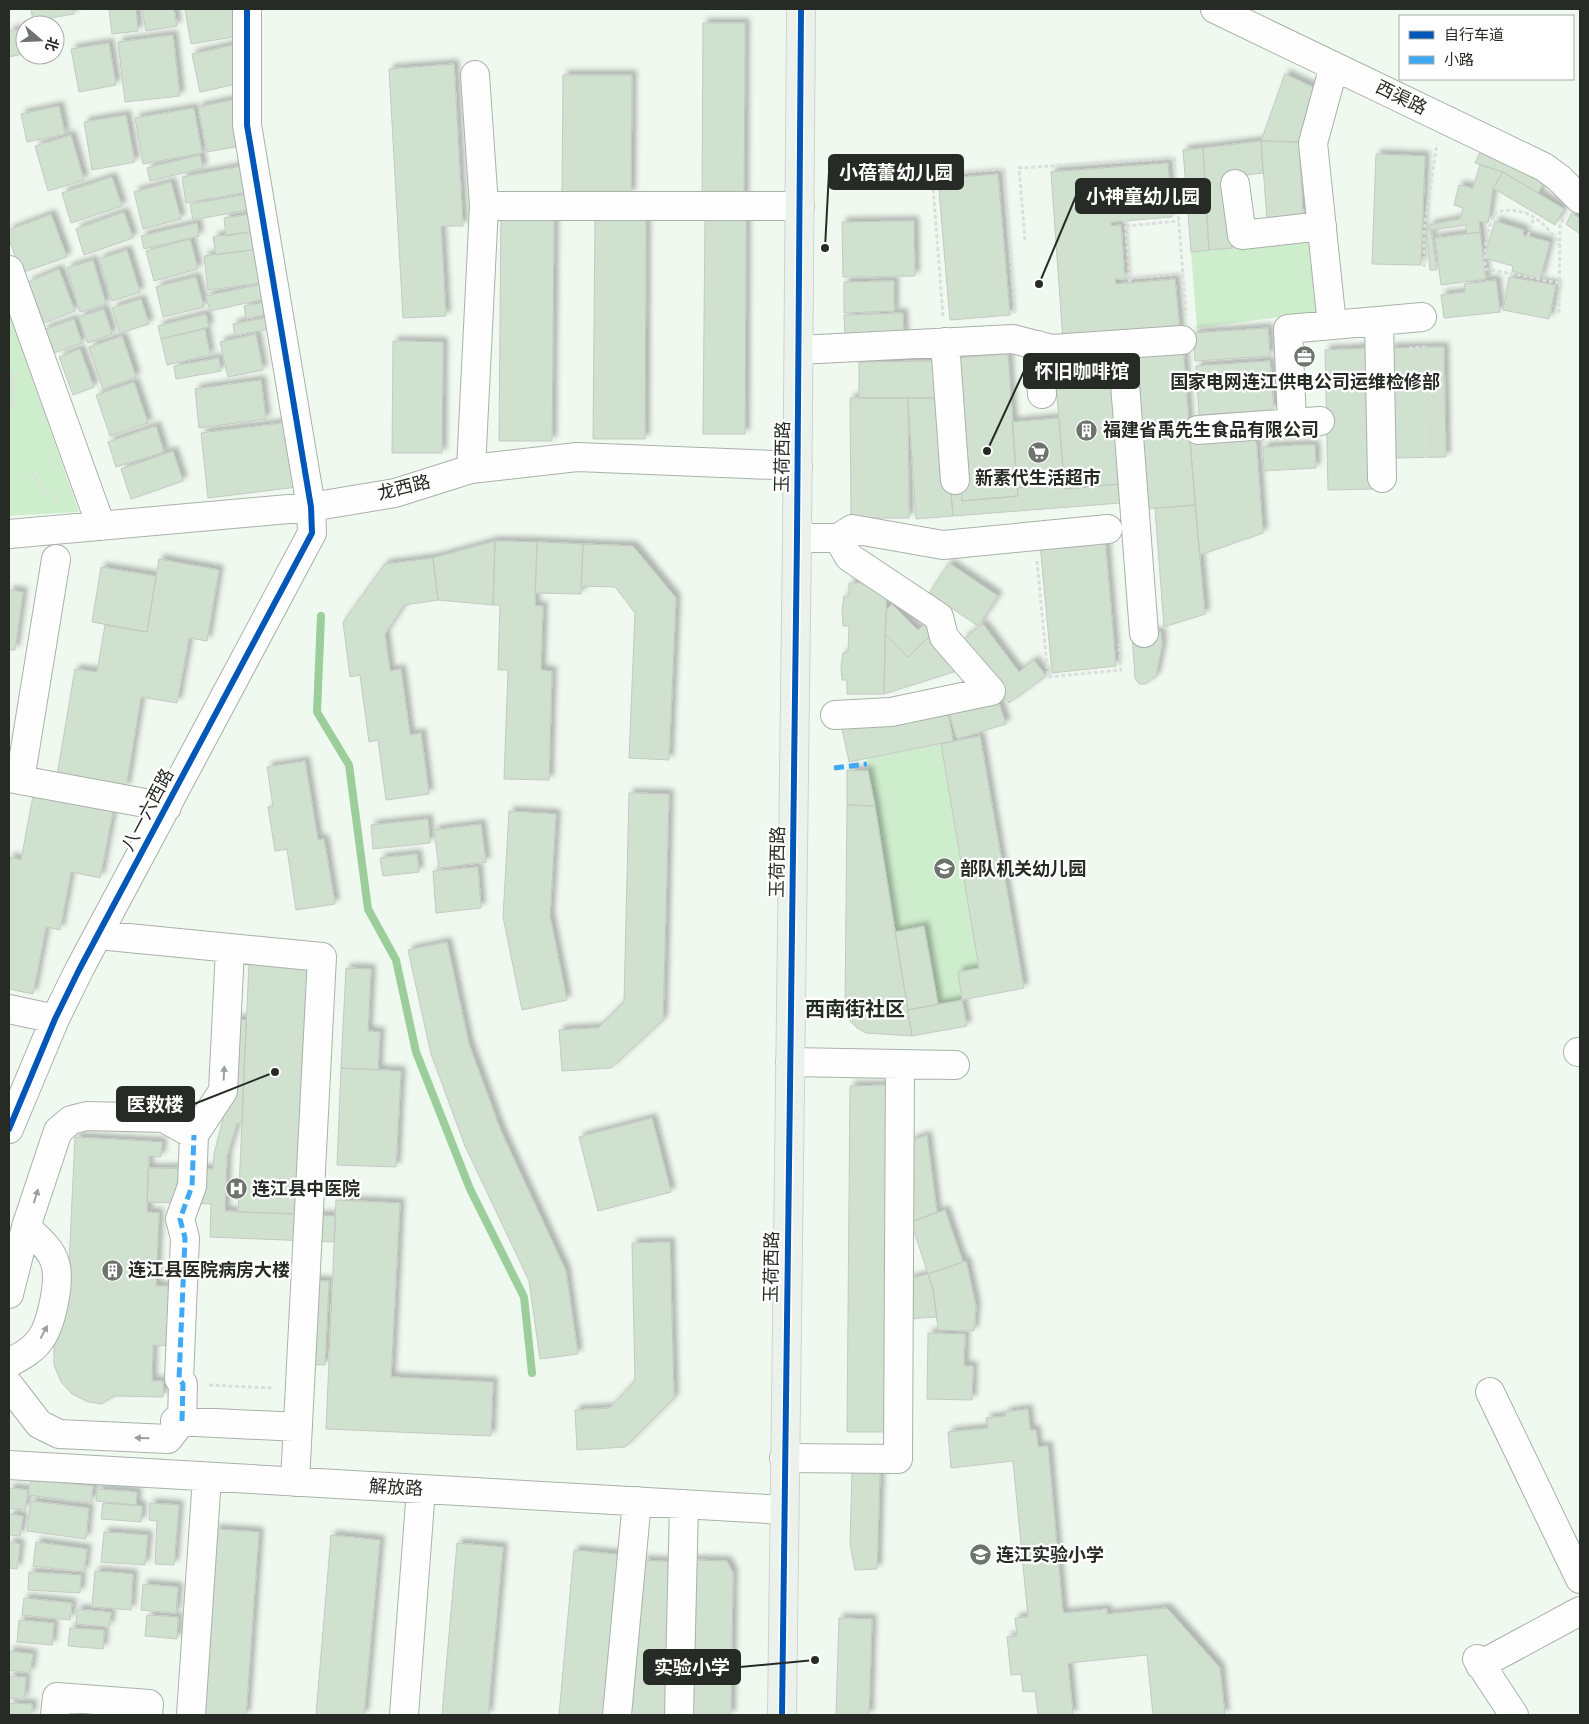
<svg xmlns="http://www.w3.org/2000/svg" width="1589" height="1724" font-family="'Source Sans 3','Noto Sans SC',sans-serif">
<defs>
<filter id="shadow"><feDropShadow dx="4.5" dy="-4.5" stdDeviation="2.5" flood-color="#0004"/></filter>
</defs>
<rect width="100%" height="100%" fill="#f0f9f0"/>
<path fill="#ceedcd" d="M1308 238 1316 312 1197 328 1191 252Z
M9 313 79 512 9 516Z
M941 744 979 968 962 1000 938 1004 924 927 895 932 867 759Z"/>
<g fill="none" stroke-linecap="round" stroke-linejoin="round">
<path stroke="#9bce9a" stroke-width="8" d="M321 616 317 712 349 765 368 909 396 960 416 1052 470 1189 524 1297 532 1373"/>
</g>
<path fill="#d0e1d0" stroke="#c3cac3" filter="url(#shadow)" d="M31 9H73L74 14 33 21Z
M109 9H136L138 31 112 34Z
M142 9H174L177 26 146 31Z
M185 9H234L239 36 191 44Z
M703 23H745L744 199 702 198Z
M20 29 23 54 9 57V31Z
M173 35 180 96 125 102 118 42Z
M109 43 116 85 79 92 71 49Z
M233 45 241 83 200 92 192 54Z
M28 55H54V59L29 60Z
M454 64 463 226H441L446 316 403 318 389 69Z
M1285 74 1317 89 1299 142 1261 141Z
M563 75H632L631 194 562 193Z
M232 100 240 146 207 152 198 107Z
M59 106 65 134 27 142 21 114Z
M194 108 202 153 143 164 135 118Z
M126 115 135 162 92 170 84 122Z
M71 135 84 180 48 191 35 146Z
M1261 141 1299 142 1303 217 1267 219Z
M1261 141 1263 173 1229 177 1232 248 1209 250 1203 148Z
M1203 148 1209 250 1191 252 1183 150Z
M1481 151 1544 182 1538 193 1503 172 1475 163Z
M1376 154 1425 156 1421 265 1372 264Z
M200 155 203 168 150 181 147 168Z
M1168 163 1172 217 1111 222V226L1121 225 1125 279H1115L1116 284 1175 279 1180 332 1063 341 1051 172Z
M248 165 253 191 186 203 182 177Z
M1480 165 1503 172 1493 188 1488 223 1479 221 1480 232 1467 234 1466 225 1431 230 1437 270H1430L1426 230 1430 229 1429 225 1460 219 1463 208 1454 205 1459 185 1473 188Z
M1503 172 1564 209 1555 225 1493 188Z
M998 174 1010 315 950 320 938 179Z
M112 177 122 206 71 223 62 193Z
M171 182 181 219 143 229 134 192Z
M255 193 258 208 193 220 190 204Z
M124 212 133 238 84 255 76 229Z
M501 212H554L552 441H499Z
M259 213 262 230 226 236 224 218Z
M1572 213 1580 219V234L1566 224Z
M51 214 67 257 21 273 9 239V230Z
M746 215 745 434H703L705 216Z
M595 218H646L645 439H593Z
M914 221 915 276 843 277 842 222Z
M1495 221 1524 230 1523 235 1550 242 1540 279 1512 271 1513 266 1484 258Z
M197 223 199 236 144 249 141 236Z
M262 230 264 248 216 255 213 237Z
M1480 232 1486 279 1441 285 1435 238Z
M190 239 198 269 154 281 146 251Z
M264 248 269 282 208 290 204 256Z
M127 250 140 292 112 301 99 259Z
M93 260 106 304 80 312 67 268Z
M59 269 75 311 44 323 28 282Z
M196 277 204 307 163 317 156 287Z
M1509 277 1556 285 1549 319 1503 310Z
M1496 280 1500 312 1444 318 1441 295 1465 292 1464 284Z
M894 281V311L844 313V282Z
M266 283 269 298 210 311 206 296Z
M141 299 149 324 120 333 112 308Z
M271 301 273 313 246 319 244 306Z
M104 309 112 334 88 343 79 317Z
M903 313 904 338 845 339 844 315Z
M206 314 209 327 161 339 158 326Z
M274 316 277 327 235 336 233 324Z
M74 319 82 343 51 354 43 330Z
M1268 328 1270 356 1195 361 1193 333Z
M205 329 210 355 167 365 161 339Z
M256 334 263 370 228 377 220 342Z
M122 336 136 377 103 389 89 347Z
M393 341 443 342 442 453H392Z
M1183 344 1195 505 1148 509 1136 348Z
M1444 347 1446 457 1392 458 1390 348Z
M1372 348 1374 489 1328 490 1325 350Z
M80 349 94 387 73 395 59 357Z
M1008 354 1018 496 962 501 952 358Z
M1109 357 1120 484 1065 489 1054 362Z
M219 358 221 371 176 379 174 366Z
M943 361V398H859V362Z
M1270 361 1274 410 1199 415 1196 366Z
M261 380 266 419 199 428 195 389Z
M134 382 148 423 110 436 96 395Z
M850 398H908L909 518H851Z
M908 398H943L953 516 916 519Z
M1059 418 1064 484 1017 488 1012 422Z
M290 422 297 487 208 498 201 433Z
M156 426 164 452 116 467 108 442Z
M1256 437 1263 533 1200 555 1190 442Z
M1301 445H1315L1316 468 1264 471 1263 447Z
M173 451 183 481 131 499 121 469Z
M961 479 962 501 1018 496 1017 488 1064 484 1065 489 1120 484 1121 503 953 516 950 481Z
M1195 505 1205 614 1164 627 1155 508Z
M1105 538 1116 666 1052 673 1040 544Z
M495 541 537 542 535 606H543L541 670 552 671 549 780 504 779 508 670H498L500 605H493Z
M495 541 493 605 438 600 433 558Z
M537 542 583 544 581 594 535 593Z
M583 544 633 546 676 598 669 760 629 758 635 613 615 587 581 586Z
M433 558 438 600 404 605 385 634 390 671 401 669 410 735 421 733 429 794 386 800 378 740 369 742 360 675 350 677 343 622 385 564Z
M159 559 219 570 207 641 189 638 177 703 141 697 126 788 57 776 75 669 97 672 105 625 147 632Z
M949 563 998 596 978 626 929 593Z
M101 567 156 576 147 632 92 622Z
M849 583H887L884 694H847V680H842L841 666 843 653 848 652 849 626H843L842 611 844 596H849Z
M9 590 23 592 15 650H9Z
M892 604 918 630 924 624 933 633 908 657 885 634 886 610Z
M983 624 1019 672 1034 660 1046 676 1009 703 962 640Z
M1161 632 1162 645 1156 676 1146 684H1139L1135 678 1132 635Z
M933 633 963 669 884 694 885 634 908 657Z
M996 694 1006 724 957 739 948 709Z
M947 708 953 741 849 762 842 729Z
M980 736 1024 988 962 1000 958 972 979 968 941 744Z
M305 761 318 840 324 839 335 904 296 910 287 849 275 851 268 807 273 806 267 767Z
M847 770 868 771 875 806 847 805Z
M34 791 114 806 100 878 71 872 60 930 46 927 33 994 9 989V857L21 860Z
M629 793 669 794 663 1020 611 1068 562 1071 559 1030 598 1028 624 1002Z
M847 805 875 806 912 1036 866 1033 857 1028 849 1020 845 1010Z
M509 811 556 814 550 916 567 1000 522 1010 503 917Z
M428 819 430 843 373 849 371 825Z
M481 824 486 862 439 868 434 830Z
M417 854 419 872 383 876 380 858Z
M478 867 481 908 436 913 433 871Z
M924 926 938 1004 908 1010 895 932Z
M447 942 469 1044 501 1131 566 1271 578 1354 540 1359 529 1281 465 1146 431 1054 408 950Z
M249 963 311 966 300 1214 238 1212Z
M346 968 371 969 368 1031 380 1032 378 1070 341 1068Z
M962 1000 967 1026 912 1036 908 1010Z
M232 1019 246 1020 242 1123H237L227 1156 225 1211 336 1216 334 1242 210 1237 211 1204 147 1202 148 1168 213 1169 214 1154 228 1099Z
M341 1068 401 1071 396 1167 337 1165Z
M894 1085 891 1432H847L850 1086Z
M652 1118 671 1192 598 1211 579 1137Z
M927 1135 937 1212 911 1222 910 1141Z
M75 1137 162 1142 161 1157 149 1156 147 1212 159 1213 156 1286H171L169 1346 153 1345 152 1381H163V1397L114 1396 102 1404 88 1402 72 1394 61 1382 54 1365V1345L69 1264Z
M336 1200 400 1203 391 1377 493 1382 491 1436 326 1429Z
M945 1210 963 1262 928 1274 911 1222Z
M670 1242 674 1398 625 1447 577 1450 575 1410 610 1408 635 1381 632 1243Z
M966 1261 976 1306 974 1331 938 1330 933 1289 928 1274Z
M928 1274 933 1289 937 1317 906 1319V1280Z
M298 1280 329 1281 325 1365 295 1364Z
M928 1333 965 1334 964 1366H973L972 1400 927 1399Z
M1028 1409 1030 1430H1036L1038 1447 1048 1446 1063 1613 1107 1609V1614L1167 1608 1220 1668 1225 1715H1153L1147 1655 1068 1663 1073 1715H1038L1035 1691 1023 1692 1021 1674 1011 1675 1007 1637 1017 1636 1015 1618 1028 1617 1013 1461 951 1468 948 1432 988 1428 986 1418 1006 1416 1005 1412Z
M852 1471 880 1472 877 1569 855 1570 850 1545Z
M31 1479 93 1486 91 1503 28 1495Z
M9 1488 28 1490 25 1510 9 1508Z
M97 1489 137 1492 136 1505 96 1501Z
M31 1501 89 1508 86 1539 27 1531Z
M103 1503 142 1506 141 1522 101 1519Z
M150 1503 179 1505 174 1565 155 1564 157 1521 149 1520Z
M9 1514 23 1516 20 1536 9 1535Z
M215 1529 259 1532 246 1715H203Z
M104 1532 148 1535 145 1565 101 1562Z
M331 1535 380 1540 364 1715H316Z
M9 1542 20 1544 17 1569 9 1568Z
M36 1542 87 1549 84 1572 33 1566Z
M457 1543 503 1547 488 1715H442Z
M574 1550 624 1555 609 1715H559Z
M643 1560 674 1562 669 1715H631Z
M689 1560 727 1561 733 1573 731 1715H686Z
M95 1571 133 1574 131 1610 92 1607Z
M29 1572 81 1575 80 1593 28 1590Z
M143 1584 178 1587 176 1613 141 1610Z
M24 1598 72 1603 70 1620 22 1615Z
M77 1609 111 1612 109 1627 76 1624Z
M147 1615 178 1617 177 1639 145 1636Z
M839 1618 872 1619 869 1715H836Z
M19 1620 54 1623 52 1645 17 1642Z
M70 1628 104 1630 103 1649 68 1646Z
M9 1651 33 1654 30 1673 9 1670Z
M9 1676 26 1677 24 1699 9 1698Z
M9 1703 32 1704V1715H9Z
M72 1706 101 1708V1715H72Z"/>
<g fill="none" stroke-linecap="round" stroke-linejoin="round">
<defs>
<path id="minor" d="M1215 9 1544 167 1559 178 1580 199
M1235 184 1242 235 1322 226
M484 206H800
M9 270 101 526
M1379 321 1382 478
M1332 325 1313 143 1334 66
M945 342 955 480
M1122 344 1144 633
M1038 345 1042 394
M799 350 1013 339 1052 349 1182 340
M1292 422 1288 329 1422 317
M1198 430 1320 421
M471 469 484 206 475 75
M9 534 311 507 395 493 471 469 577 457 798 466
M797 538H838L852 529 943 545 1108 529
M835 715 891 712 991 691 944 637 939 617 849 557 838 538
M9 778 167 807
M20 780 56 559
M98 935 322 957 295 1482
M9 1009 55 1019
M1578 1052H1580
M790 1062 955 1065
M9 1129 55 1019 79 970 312 533 311 507 247 125V9
M9 1294 26 1227 58 1131 71 1120 87 1116 164 1118 194 1135 223 1091 230 949
M9 1363C20 1357 32 1351 40 1340 51 1326 61 1281 55 1263 51 1248 36 1237 26 1227
M9 1385 39 1424 59 1434 168 1439 182 1421 183 1384 179 1379 185 1238 180 1219 192 1186 194 1135
M1490 1392 1580 1579
M175 1421 298 1427
M784 1458 898 1459 900 1064
M9 1465 784 1510
M1477 1659 1514 1715
M1480 1665 1580 1611
M55 1715 57 1697 149 1704 148 1715
M191 1715 207 1477
M404 1715 421 1489
M617 1715 637 1501
M679 1715 684 1504"/>
<path id="major" d="M782 1715 797 538 801 9"/>
</defs>
<use href="#minor" stroke="#aab1aa" stroke-width="30"/>
<use href="#major" stroke="#ced2ce" stroke-width="30"/>
<path stroke="#dcdedc" stroke-width="3" stroke-dasharray="4 2.5" stroke-linecap="butt" d="M1125 220 1130 283
M1126 226 1179 221
M1528 236 1534 217
M1025 240 1019 168 1174 158 1186 315
M1424 267V230L1437 144
M1130 278 1183 274
M1559 283 1486 269C1483 251 1487 229 1495 213 1524 203 1546 222 1560 246
M1559 313 1560 226 1564 218
M943 316 932 174 1004 169 1015 313
M1409 348 1424 347 1426 458
M9 375H18
M12 375 13 408
M31 472 48 494 59 502
M1037 561 1048 677 1121 670 1119 644
M209 1385 273 1388"/>
<use href="#minor" stroke="#fdfefd" stroke-width="28"/>
<use href="#major" stroke="#ebf2eb" stroke-width="28"/>
<path stroke="#3fa9f5" stroke-width="5" stroke-dasharray="10 5" stroke-linecap="butt" d="M834 768 867 764
M182 1421 183 1384 179 1379 185 1238 180 1219 192 1186 194 1135"/>
<defs>
<path id="cycleway" d="M9 1129 55 1019 79 970 312 533 311 507 247 125V9
M782 1715 797 538 801 9"/>
</defs>
<use href="#cycleway" stroke="#fff" stroke-width="9"/>
<use href="#cycleway" stroke="#0057b8" stroke-width="6"/>
</g>
<defs><path id="oneway-solid" d="M-6-.8H1V-3.2L6.5 0L1 3.2V.8H-6Z" transform="scale(1.25)"/></defs>
<g fill="#9ca09c">
<use href="#oneway-solid" transform="translate(224 1073) rotate(-87)"/>
<use href="#oneway-solid" transform="translate(36 1196) rotate(-72)"/>
<use href="#oneway-solid" transform="translate(44 1332) rotate(-62)"/>
<use href="#oneway-solid" transform="translate(142 1438) rotate(-178)"/>
</g>
<defs>
<symbol id="office-disc" viewBox="-11 -11 22 22"><circle r="9.5" fill="#6d746c" stroke="#fff"/><path d="M-6-3h4V-5.5h4V-3h4V5H-6ZM-1-4.5V-3h2v-1.5ZM-6 0V1H6V0Z" fill="#fff"/></symbol>
<symbol id="building-disc" viewBox="-11 -11 22 22"><circle r="9.5" fill="#6d746c" stroke="#fff"/><path d="M-4-6H4V6H1V3H-1V6H-4ZM-2.5-4.3h1.7v1.8h-1.7ZM.8-4.3h1.7v1.8H.8ZM-2.5-1h1.7V.8h-1.7ZM.8-1h1.7V.8H.8Z" fill="#fff"/></symbol>
<symbol id="supermarket-disc" viewBox="-11 -11 22 22"><circle r="9.5" fill="#6d746c" stroke="#fff"/><path d="M-6-5.5h2.5l.6 2H6L4.5 2H-2.5L-4.4-4H-6ZM-1.5 3.2a1.3 1.3 0 1 0 .1 0ZM3 3.2a1.3 1.3 0 1 0 .1 0Z" fill="#fff"/></symbol>
<symbol id="school-disc" viewBox="-11 -11 22 22"><circle r="9.5" fill="#6d746c" stroke="#fff"/><path d="M0-5L7-2L0 1L-7-2ZM-4 1L0 2.5L4 1V4Q0 6-4 4Z" fill="#fff"/></symbol>
<symbol id="hospital-disc" viewBox="-11 -11 22 22"><circle r="9.5" fill="#6d746c" stroke="#fff"/><path d="M-5-5h3v3.5h4V-5h3V5h-3V1.5h-4V5h-3Z" fill="#fff"/></symbol>
</defs>
<g fill-rule="evenodd">
<use href="#office-disc" x="1292" y="344" width="25" height="25"/>
<use href="#building-disc" x="1074" y="418" width="25" height="25"/>
<use href="#supermarket-disc" x="1026" y="440" width="25" height="25"/>
<use href="#school-disc" x="932" y="856" width="25" height="25"/>
<use href="#hospital-disc" x="224" y="1176" width="25" height="25"/>
<use href="#building-disc" x="100" y="1258" width="25" height="25"/>
<use href="#school-disc" x="968" y="1542" width="25" height="25"/>
</g>
<g text-anchor="middle" dominant-baseline="central" stroke-width="4.5" stroke-linejoin="round" paint-order="stroke">
<g font-size="18" fill="#262c25" stroke="#fff">
<text transform="translate(1401 98) rotate(26)">西渠路</text>
<text transform="translate(783 457) rotate(-89)">玉荷西路</text>
<text transform="translate(404 488) rotate(-14)">龙西路</text>
<text transform="translate(148 810) rotate(-62)">八一六西路</text>
<text transform="translate(778 862) rotate(-89)">玉荷西路</text>
<text transform="translate(772 1267) rotate(-89)">玉荷西路</text>
<text transform="translate(396 1488) rotate(3)">解放路</text>
</g>
<g font-size="18" font-weight="bold" fill="#262c25" stroke="#fff" text-anchor="start">
<text x="1305" y="382" text-anchor="middle">国家电网连江供电公司运维检修部</text>
<text x="1103" y="430">福建省禹先生食品有限公司</text>
<text x="1038" y="478" text-anchor="middle">新素代生活超市</text>
<text x="960" y="869">部队机关幼儿园</text>
<text x="252" y="1189">连江县中医院</text>
<text x="128" y="1270">连江县医院病房大楼</text>
<text x="996" y="1555">连江实验小学</text>
</g>
<g font-size="20" font-weight="bold" fill="#212d20" stroke="#fff">
<text x="855" y="1010">西南街社区</text>
</g>
</g>
<path fill="none" stroke="#262c25" stroke-width="2" d="M825 248L829 172M1039 284L1076 196M987 451L1024 371M275 1072L194 1104M815 1660L740 1667"/>
<g fill="#262c25" stroke="#fff" stroke-width="2">
<circle cx="825" cy="248" r="5"/>
<circle cx="1039" cy="284" r="5"/>
<circle cx="987" cy="451" r="5"/>
<circle cx="275" cy="1072" r="5"/>
<circle cx="815" cy="1660" r="5"/>
</g>
<g fill="#262c25" stroke="#262c25" stroke-width="2">
<rect x="829" y="155" width="134" height="34" rx="5"/>
<rect x="1076" y="179" width="134" height="34" rx="5"/>
<rect x="1024" y="354" width="115" height="34" rx="5"/>
<rect x="117" y="1087" width="77" height="34" rx="5"/>
<rect x="644" y="1650" width="96" height="34" rx="5"/>
</g>
<g font-size="19" text-anchor="middle" font-weight="bold" fill="#fff">
<text x="896" y="179">小蓓蕾幼儿园</text>
<text x="1143" y="203">小神童幼儿园</text>
<text x="1082" y="378">怀旧咖啡馆</text>
<text x="155" y="1111">医救楼</text>
<text x="692" y="1674">实验小学</text>
</g>
<rect width="1589" height="1724" fill="none" stroke="#262c25" stroke-width="20"/>
<rect x="1399" y="15" width="175" height="65" fill="#ffffff" stroke="#a8aba8"/>
<rect x="1409" y="31" width="25" height="8" fill="#0057b8" stroke="#a8aba8"/>
<text x="1444" y="40" font-size="15" fill="#262c25">自行车道</text>
<rect x="1409" y="56" width="25" height="8" fill="#3fa9f5" stroke="#a8aba8"/>
<text x="1444" y="65" font-size="15" fill="#262c25">小路</text>
<g transform="translate(40 40) rotate(109)"><circle r="24" fill="#ffffff" stroke="#a8aba8"/>
<path d="M0-4L9 19L0 12L-9 19Z" fill="#6d746c"/>
<text y="-8" font-size="14" font-weight="bold" text-anchor="middle" fill="#262c25">北</text>
</g>
</svg>
